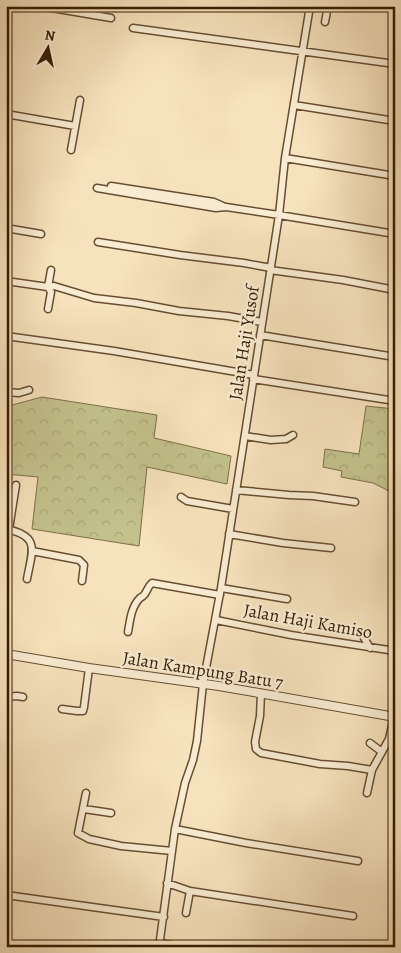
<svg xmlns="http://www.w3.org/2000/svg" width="401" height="953" font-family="Alegreya,serif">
<defs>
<pattern id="forest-crowns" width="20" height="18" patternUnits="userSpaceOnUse" patternTransform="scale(1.25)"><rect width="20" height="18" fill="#c3c18c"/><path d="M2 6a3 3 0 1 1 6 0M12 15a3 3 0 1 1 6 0" fill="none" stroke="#a8a577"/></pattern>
</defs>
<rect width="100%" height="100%" fill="#f6e2bc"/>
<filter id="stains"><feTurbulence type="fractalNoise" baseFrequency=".004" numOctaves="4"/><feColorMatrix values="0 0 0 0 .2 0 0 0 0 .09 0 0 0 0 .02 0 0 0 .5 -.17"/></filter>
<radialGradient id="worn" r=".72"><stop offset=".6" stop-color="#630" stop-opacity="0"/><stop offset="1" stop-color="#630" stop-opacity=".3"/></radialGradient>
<path fill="url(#forest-crowns)" stroke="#7d6f48" d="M42 397 157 415 154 438 231 456 227 484 147 467 139 546 32 529 38 477 6 474V424H9L12 405Z
M366 406 395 409V494L373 483 341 477 342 471 323 467 325 449 359 454Z"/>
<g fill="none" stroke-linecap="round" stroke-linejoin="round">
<defs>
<path id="minor" d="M40 6 111 18
M382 6 395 8
M325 22 328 6
M133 28 395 64
M294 105 395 121
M6 114 75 126
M71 150 80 100
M285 158 395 176
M111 186 214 202 223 206
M97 188 216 208 226 207 279 215 395 234
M6 228 41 234
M98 242 180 255 244 263 271 268
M270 270 343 280 395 290
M6 281 48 287 54 286 94 298 136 303 179 311 228 316 262 322
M48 309 51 292 48 287 51 270
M260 335 395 357
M6 336 114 351 254 375
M253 379 395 401
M6 392 19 393 29 390
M245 436 271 440 286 439 293 435
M236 490 289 495 313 496 355 502
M181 497 187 501 233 509
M6 529C41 536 32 551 27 579
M9 529 16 485
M229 534 283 543 331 548
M32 551 79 560 84 565 82 581
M221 588 287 599
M216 620 291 635 395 651
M128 632C130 621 131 607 140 598 141 597 142 597 143 596 147 593 147 587 152 583L220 595
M363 636 370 648
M261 693 260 716 255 742 256 749 261 753 320 764 348 766 372 770
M6 697 17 696 23 697
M62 709 77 711H83L84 707 89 668
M370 743 382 752
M86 793 78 833 89 839 121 846 172 851
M367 793 372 770 389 739 394 717
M84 809 111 813
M175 829 246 843 358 861
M167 883 190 891 353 916
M6 895 164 917
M186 913 190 891
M160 943 181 947
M159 947 175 829 185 783 193 760 197 741 203 684 221 588 279 215 285 158 310 6"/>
<path id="tertiary" d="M6 654 89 668 219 686 395 717"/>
</defs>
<use href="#minor" stroke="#674e31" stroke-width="9"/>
<use href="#tertiary" stroke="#674e31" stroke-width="10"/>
<use href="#minor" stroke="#f9ecd3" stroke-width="6"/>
<use href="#tertiary" stroke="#f9ecd3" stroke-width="8"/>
</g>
<g text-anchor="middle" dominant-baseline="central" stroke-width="4.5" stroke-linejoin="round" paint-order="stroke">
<g font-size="18" fill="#371d03" stroke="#f9ecd3">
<text transform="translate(244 343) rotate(-81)">Jalan Haji Yusof</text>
<text transform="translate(308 621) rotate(10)">Jalan Haji Kamiso</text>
<text transform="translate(203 670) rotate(9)">Jalan Kampung Batu 7</text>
</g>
</g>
<rect width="401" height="953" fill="none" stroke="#f6e2bc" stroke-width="25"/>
<rect x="8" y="8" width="386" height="938" fill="none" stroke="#371d03" stroke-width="2.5"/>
<rect x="12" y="12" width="376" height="928" fill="none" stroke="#371d03"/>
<g transform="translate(48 48) rotate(9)" stroke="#f9ecd3" stroke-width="4" paint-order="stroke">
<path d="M0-4L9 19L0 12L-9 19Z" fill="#371d03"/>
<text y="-8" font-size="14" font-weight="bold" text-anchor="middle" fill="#371d03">N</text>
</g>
<rect width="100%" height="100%" filter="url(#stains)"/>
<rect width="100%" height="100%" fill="url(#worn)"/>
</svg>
